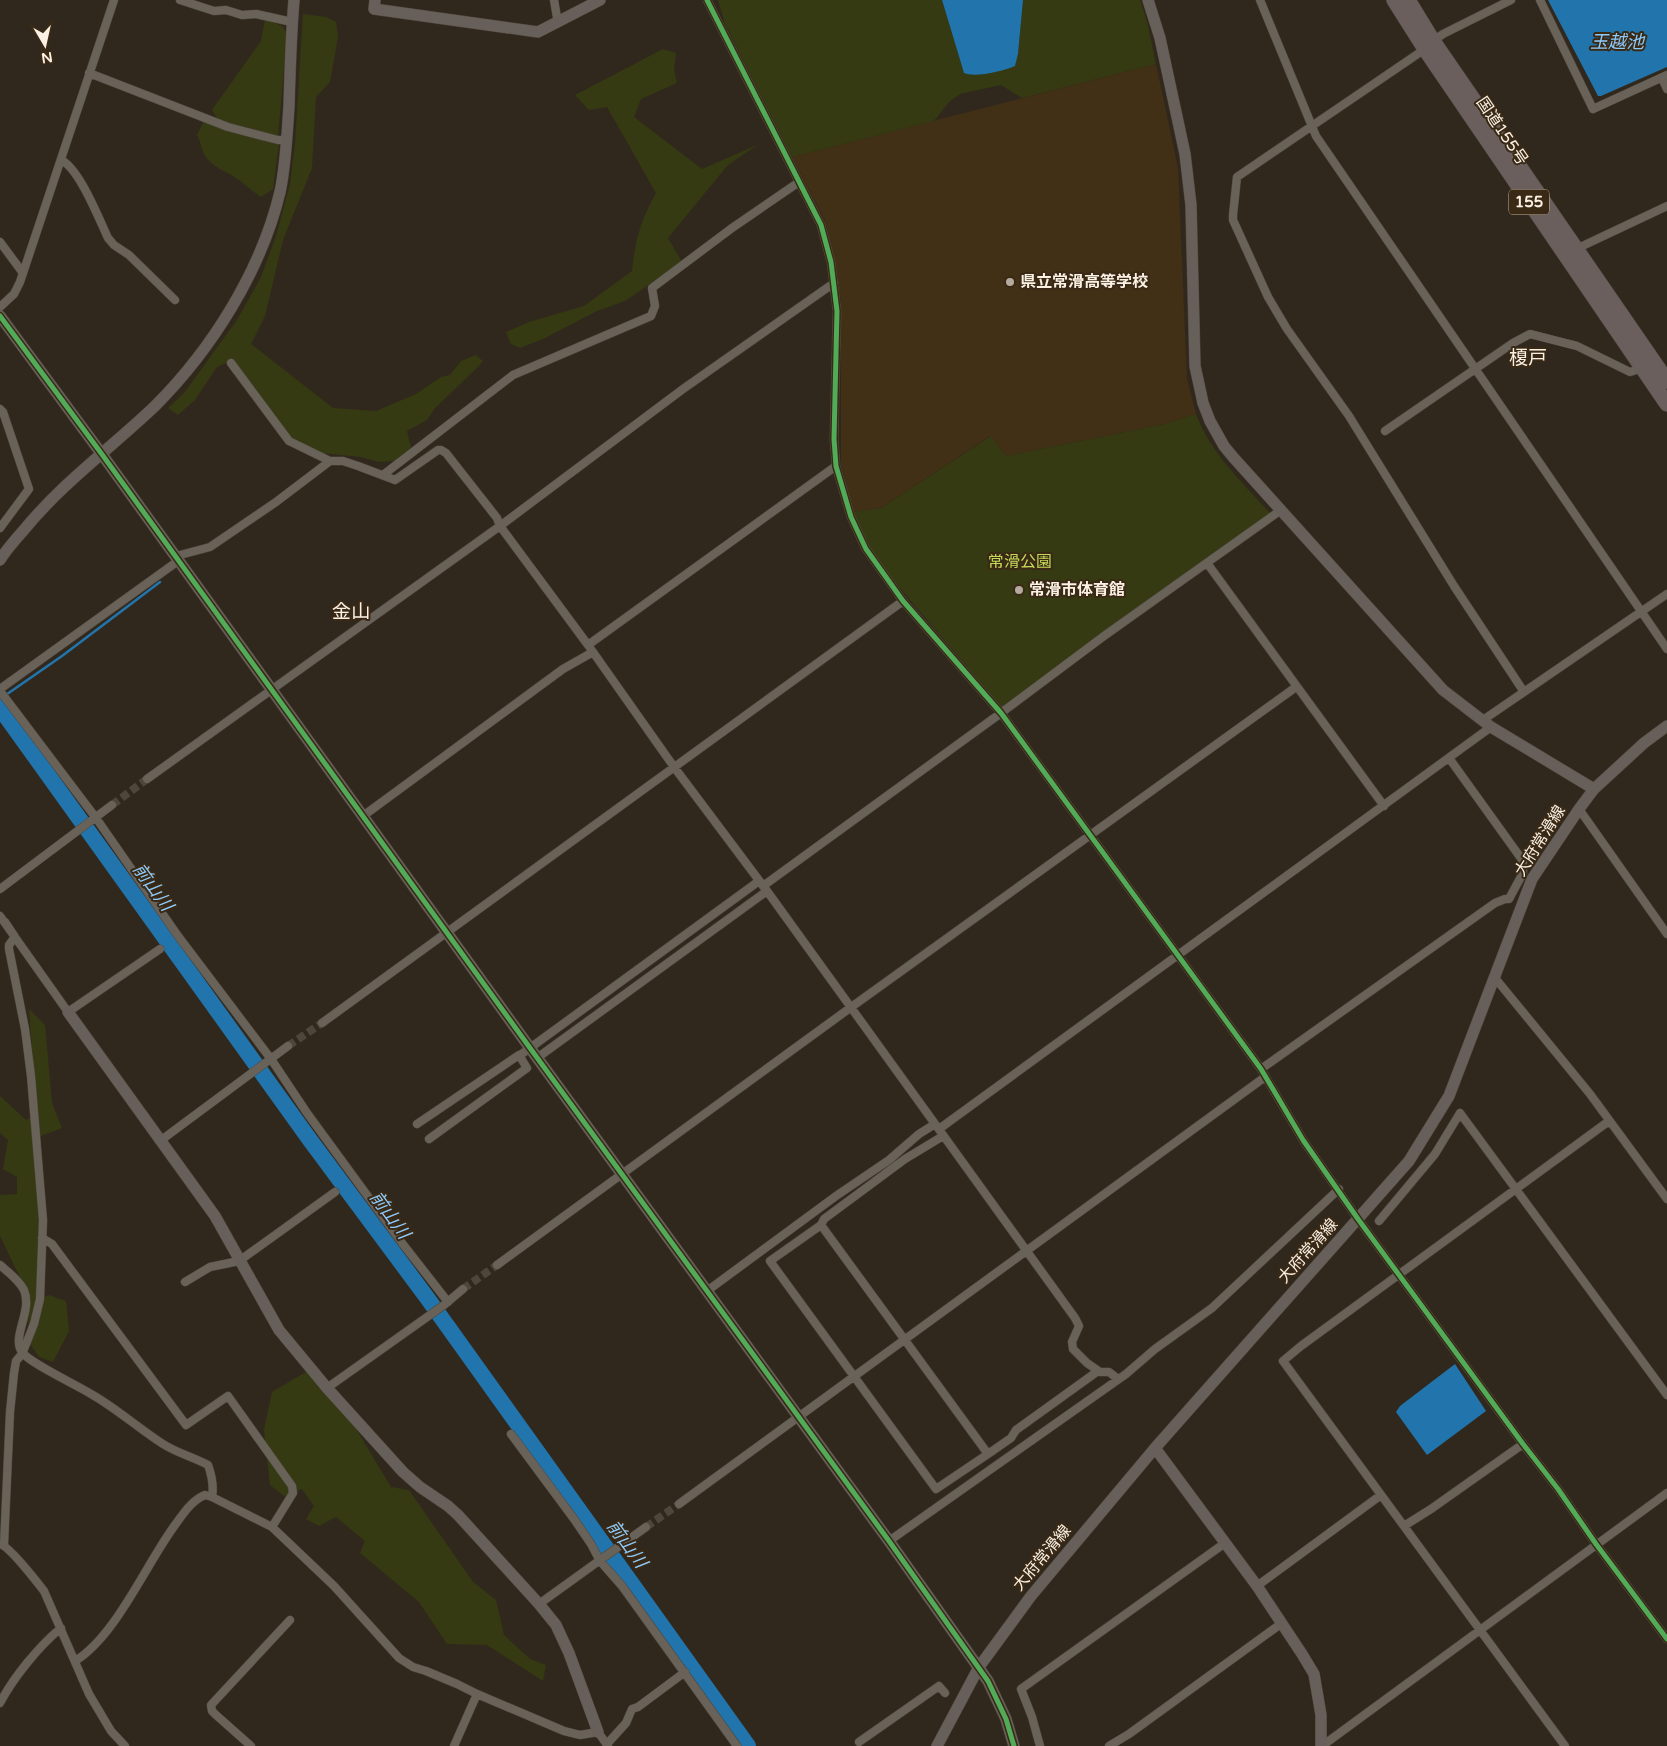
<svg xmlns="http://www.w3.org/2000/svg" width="1667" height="1746" font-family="'Varela Round','Noto Sans JP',sans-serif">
<rect width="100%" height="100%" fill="#31281d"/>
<path fill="#412f16" d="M1156 64 1178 168 1187 379 1196 414 1165 424 1006 456 990 436 881 508 853 512 841 464V303L834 260 825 221 792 157Z"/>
<path fill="#353a12" d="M718 0H942L964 72 1015 66 1018 53 1023 0H1140L1147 21 1156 64 1022 98 1001 85 960 94 950 101 934 121 792 157 725 24Z
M303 14 326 17 336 22 338 37 330 82 316 97 312 168 283 240 265 316 251 344 333 408 376 411 416 394 441 377 450 375 461 361 476 355 483 361 479 366 435 408 427 420 407 431 411 448 394 461 379 462 361 457 321 453 292 440 233 360 217 367 195 400 178 415 168 408 184 393 237 320 261 277 276 236 290 184 295 143Z
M265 19 282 26 287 33 278 137 219 121 212 110 261 41Z
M663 49 676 53 674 69 677 83 641 99 634 117 702 169 757 145 727 166 668 238 682 262 625 301 597 311 545 338 520 348 511 344 506 332 529 322 584 306 632 271C635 241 641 219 656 193L607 107 589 110 575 95Z
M204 121 279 143 273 189 261 197C253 192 247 186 239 180 227 171 212 168 204 154 201 148 201 142 197 135Z
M1196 414C1211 454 1242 482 1270 513L1002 708 881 566 866 545 853 512 881 508 991 436 1006 456 1165 424Z
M29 1009 45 1025 52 1103 62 1128 33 1139 40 1222 38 1300 49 1295 66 1301 69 1331 53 1362 39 1357 30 1344 34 1334 28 1326 30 1298 0 1236V1195L17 1194V1177L3 1169 8 1140 0 1133V1096L26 1120 37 1115Z
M306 1372 355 1427 391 1487 409 1490 473 1582 496 1600 504 1635 530 1659 546 1665 543 1681 487 1645 447 1644 419 1602 360 1553 365 1541 336 1517 319 1526 306 1519 314 1506 302 1489 284 1496 270 1485 264 1430 272 1392Z"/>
<path fill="#2175ac" d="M942 0H1023L1018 54 1015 66C1003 71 975 78 964 73Z
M1548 0H1667V67L1601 96H1598Z
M1455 1364 1486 1411 1427 1455 1396 1412 1400 1406Z"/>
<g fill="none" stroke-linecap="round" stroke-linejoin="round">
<path stroke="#2175ac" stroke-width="2.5" d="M0 699 62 656 160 582"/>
<path stroke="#2175ac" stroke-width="16" d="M0 708 310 1140 428 1299 748 1746"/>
<path stroke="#4f463b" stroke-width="8" stroke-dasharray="8 4" stroke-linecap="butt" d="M112 805 147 779
M288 1046 322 1023
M463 1289 497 1265
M646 1527 679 1504"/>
<defs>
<path id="street" d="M180 0 214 11 226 10 242 15 256 14 292 22
M554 0 558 23
M707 0 821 225 831 262 837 311 834 439 836 466 851 517 866 549 903 601 1001 713 1261 1069 1303 1140 1358 1219 1523 1444 1558 1489 1596 1544 1667 1639
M1260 0 1316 136 1667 649
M1540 0 1593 109 1667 75
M1433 41 1443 34 1511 0
M1425 49 1237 177 1233 215V220L1268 297 1287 329 1349 416 1454 586 1524 692
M89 73 228 127 278 140H287
M1662 78 1667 89
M61 160C79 168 99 219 108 238L114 245 129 255 175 300
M0 242 23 273
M1576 249 1667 206
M0 307 14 294 20 282 114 0
M231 363 289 441 330 461H343L358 466 395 480 438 450H441L446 453 497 518 500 526 588 645 674 767 767 891 1075 1318 1079 1326 1072 1342 1073 1349 1087 1363 1100 1372H1109L1118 1379
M0 409 3 412 29 489 0 528
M1385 431 1513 343 1530 334 1577 346 1630 372 1643 368
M383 475 513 375 651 316 655 306 652 288 732 228 799 182
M176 557 180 555 210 547 276 502 330 461
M1207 563 1384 806
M588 645 836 466
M0 689 178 561
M0 691 96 818 178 936 271 1059 307 1113 402 1243 448 1302
M1483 720 1667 594
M147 779 500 526 683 389 834 283
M1579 809 1667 934
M363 816 563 669 593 652
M763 886 1001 713 1104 636 1281 510
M0 889 112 805
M0 916 68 1012 160 949
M1495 978 1590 1094 1667 1199
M322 1023 903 601
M519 1056 759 881
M537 1058 767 891
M1261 1069 1495 903 1505 899H1509L1523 873V861L1449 758
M417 1124 519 1055 527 1068 429 1139
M939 1129 1491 727
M160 1141 288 1046
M1379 1221 1435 1154 1460 1113 1667 1395
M821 1225 988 1454 936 1489 770 1261 821 1225 824 1219 905 1159 943 1136
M42 1238 52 1244 186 1425 228 1396 292 1486 293 1493 272 1527
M0 1265C8 1272 19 1280 24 1290 33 1311 11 1337 22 1352 29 1363 77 1385 91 1394 116 1408 138 1428 163 1444 177 1453 193 1457 208 1465 212 1476 214 1486 212 1497
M497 1265 850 1008 1296 687
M185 1282 210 1267 239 1261 335 1192
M707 1291 836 1196 889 1160 919 1134 935 1124
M327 1388 444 1305 463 1289
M511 1434 574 1519 591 1544 600 1561 622 1586 737 1746
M988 1454 1011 1438 1016 1430 1098 1371
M679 1504 1265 1077
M1404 1526 1431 1509 1523 1444
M889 1541 1126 1374 1155 1349 1212 1308 1339 1189
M0 1544C9 1546 37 1582 44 1591L89 1694 111 1731 125 1746
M4 1545 10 1412 14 1373 16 1361 22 1354 34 1324 40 1299 43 1220 31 1076 25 1029 9 949V945L15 937 5 922
M1257 1586 1381 1495
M539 1604 646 1527
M75 1661C116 1636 146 1564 175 1525 183 1514 192 1500 205 1495L212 1497 272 1527 334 1586 399 1658 413 1667 426 1671 457 1684 477 1694 564 1731 580 1735 598 1732 608 1746
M0 1703C13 1678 39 1646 61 1628
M859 1742 939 1686 945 1693
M607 1744 626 1723 632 1709 638 1707 685 1672
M251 1746 216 1715 212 1711 211 1705 290 1620
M454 1746 477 1694
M1040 1746 1032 1717 1021 1689 1225 1543
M1109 1746 1129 1734 1282 1623
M1322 1746 1667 1493
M1565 1746 1283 1361 1301 1346 1609 1121"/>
<path id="secondary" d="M375 0 374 9 538 32 600 0
M1148 0 1160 38 1185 154 1191 205 1195 366 1203 403 1210 421 1224 446 1233 457 1443 690 1491 727 1594 789
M0 316 101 453 530 1048 889 1541 988 1681 1006 1719 1014 1746
M0 560C6 550 15 540 23 531 62 483 111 448 155 406 212 349 261 271 280 192 286 164 287 134 289 106 290 71 291 35 294 0
M68 1012 215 1216 279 1330 327 1388 403 1472 420 1487 448 1506 458 1515 539 1604 556 1625 569 1653 598 1732
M1155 1448 1257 1586 1302 1654 1314 1674 1321 1715V1746
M937 1746 979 1667 1031 1596 1155 1448 1409 1161 1449 1096 1532 879 1579 809 1594 789 1644 743 1667 726"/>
<path id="highway" d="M1394 0 1425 49 1667 404
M1408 0 1433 41 1667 381"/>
</defs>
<use href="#street" stroke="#4d463d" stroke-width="9"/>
<use href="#secondary" stroke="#4d463d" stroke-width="12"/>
<use href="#highway" stroke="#4d463d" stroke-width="16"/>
<use href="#street" stroke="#696259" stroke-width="8"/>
<use href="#secondary" stroke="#675f59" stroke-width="11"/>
<use href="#highway" stroke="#6b5f5e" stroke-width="15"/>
<defs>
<path id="cycleway" d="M707 0 821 225 831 262 837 311 834 439 836 466 851 517 866 549 903 601 1001 713 1261 1069 1303 1140 1358 1219 1523 1444 1558 1489 1596 1544 1667 1639
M0 316 101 453 530 1048 889 1541 988 1681 1006 1719 1014 1746"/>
</defs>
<use href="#cycleway" stroke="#392915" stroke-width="8"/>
<use href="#cycleway" stroke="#51ab58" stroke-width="5"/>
</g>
<g fill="#b4aa9e" stroke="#392915" stroke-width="2">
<circle cx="1010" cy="282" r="5"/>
<circle cx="1019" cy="590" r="5"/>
</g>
<g text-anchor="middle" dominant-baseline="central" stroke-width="4" stroke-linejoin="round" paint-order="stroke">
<rect fill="#392915" stroke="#c0b4a5" stroke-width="1" x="1509" y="189.5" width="40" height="25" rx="4"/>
<g font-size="15" font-weight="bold" fill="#faf0e3">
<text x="1529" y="202">155</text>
</g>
<g font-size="16" fill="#faf0e3" stroke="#392915">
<text transform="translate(1502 131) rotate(56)">国道155号</text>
<text transform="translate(1540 841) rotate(-58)">大府常滑線</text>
<text transform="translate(1308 1251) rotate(-48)">大府常滑線</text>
<text transform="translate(1042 1558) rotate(-50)">大府常滑線</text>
</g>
<g font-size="16" font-weight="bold" fill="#faf0e3" stroke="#392915" text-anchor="start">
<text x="1020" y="282">県立常滑高等学校</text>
<text x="1029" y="590">常滑市体育館</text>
</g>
<g font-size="16" fill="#c4d958" stroke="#392915">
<text x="1020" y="562">常滑公園</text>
</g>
<g font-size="18" font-style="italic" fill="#8dcafb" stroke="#392915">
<text x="1617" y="42">玉越池</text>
<text transform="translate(153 887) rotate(54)">前山川</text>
<text transform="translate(390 1215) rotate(54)">前山川</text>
<text transform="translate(627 1544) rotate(54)">前山川</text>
</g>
<g font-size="19" fill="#faf0e3" stroke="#392915">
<text x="1528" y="358">榎戸</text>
<text x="351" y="612">金山</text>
</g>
</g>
<g transform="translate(45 45) rotate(171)" stroke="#392915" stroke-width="4" paint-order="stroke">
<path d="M0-4L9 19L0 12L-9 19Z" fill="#faf0e3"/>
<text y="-8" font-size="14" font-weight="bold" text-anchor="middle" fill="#faf0e3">N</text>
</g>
</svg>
